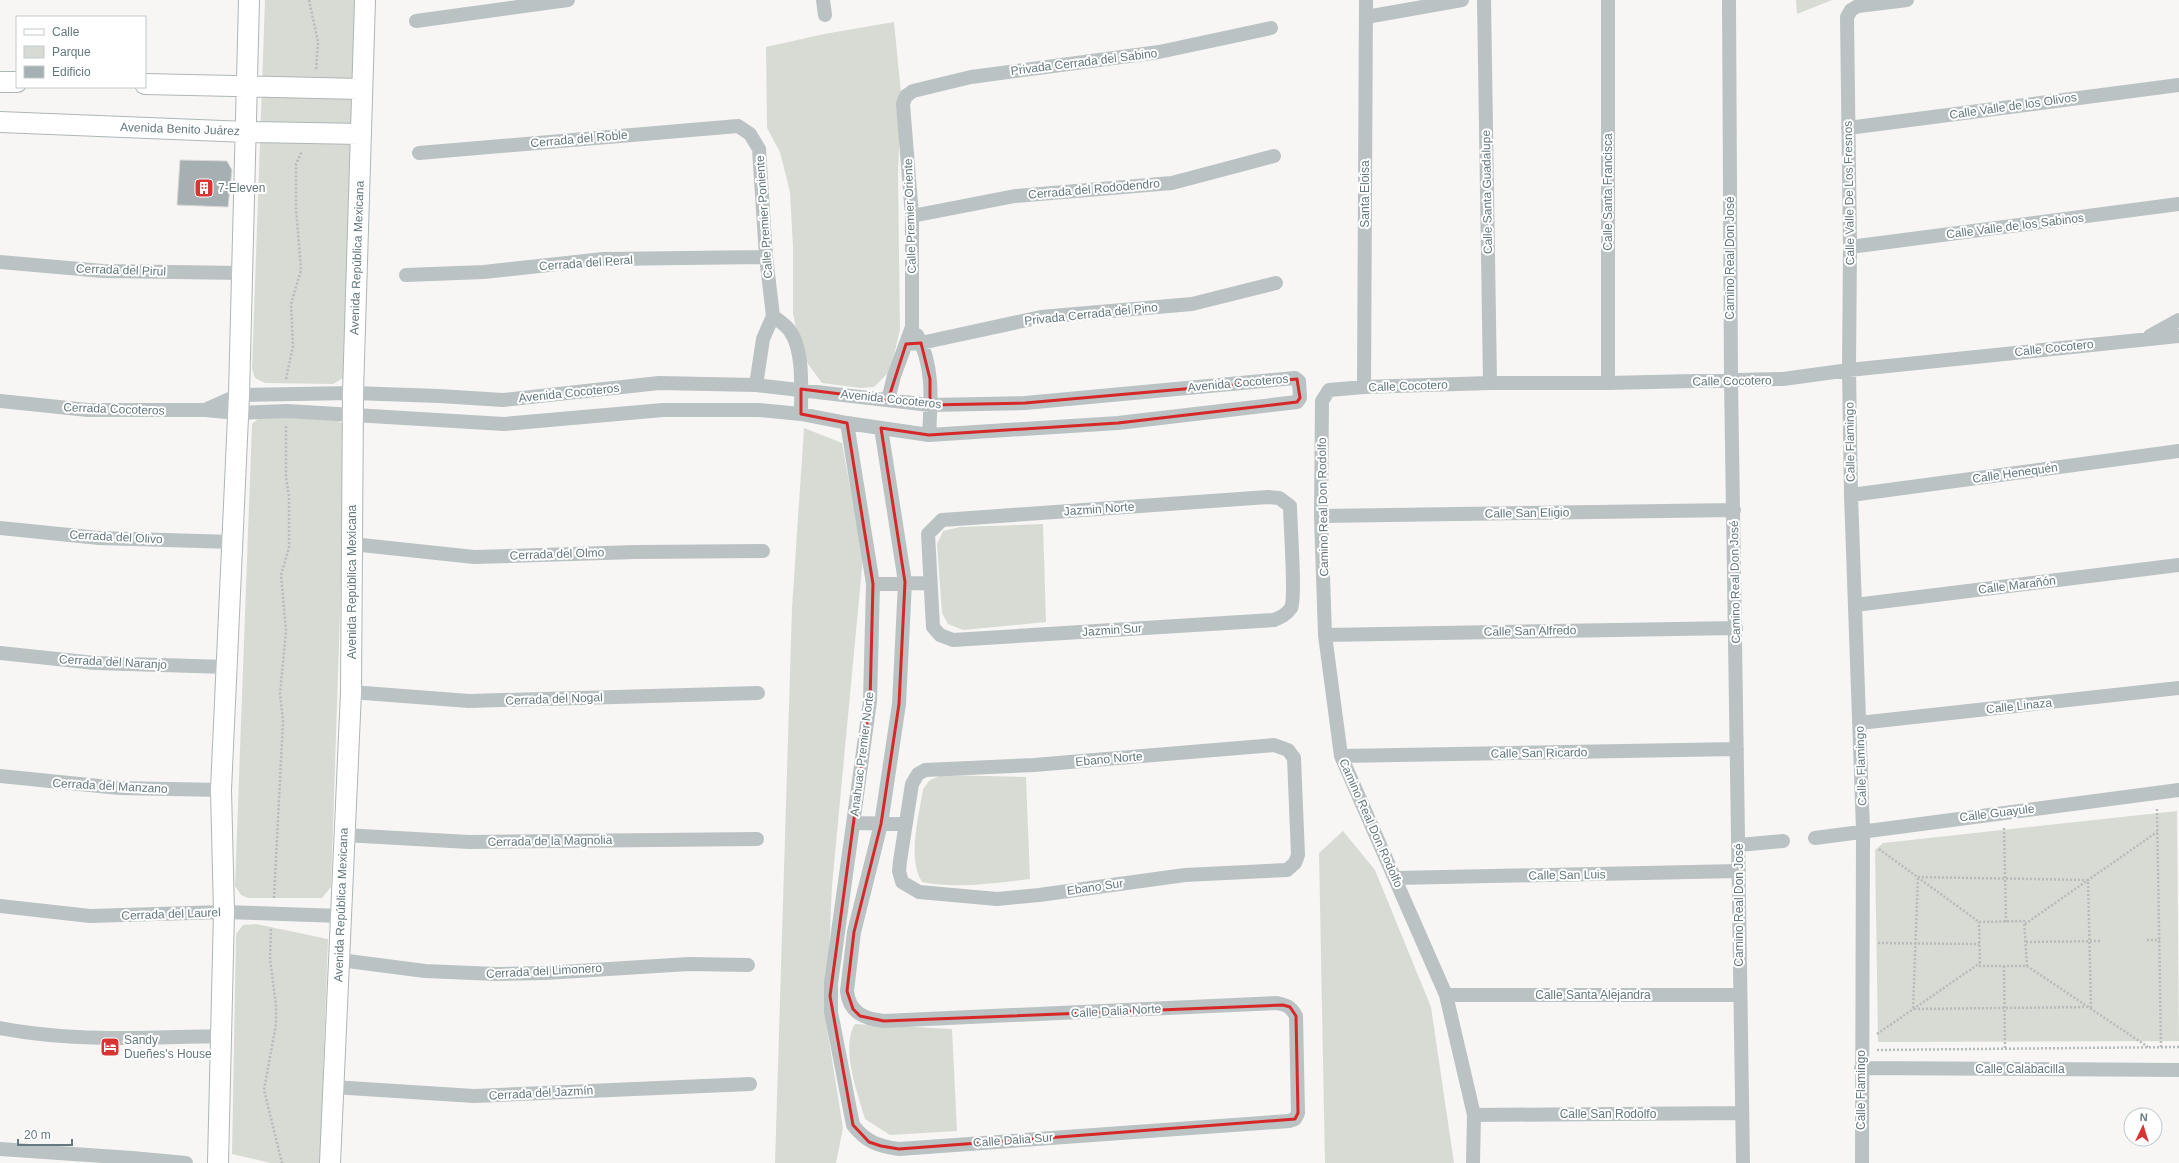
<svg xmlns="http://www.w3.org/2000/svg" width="2179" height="1163" font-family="Arial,sans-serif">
<rect width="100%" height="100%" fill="#f7f6f4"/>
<path fill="#d8dbd3" d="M265 0H359L347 367 343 378 333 384 265 383 255 378 252 369Z
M1796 0H1832L1797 14Z
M894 22 901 93 898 175 900 330 890 371 874 387 861 388 822 383 803 357 793 314V247L790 192 780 152 767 128 766 47 824 34Z
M263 414 333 417 343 424 346 431 331 887 322 898H248L241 895 235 886 252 424Z
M804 428 842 443 863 557 832 886 826 1022 843 1128 836 1163H775L792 608Z
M1043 524 1046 622 963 630 948 624 942 613 937 544 943 531 960 527Z
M942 775 1026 777 1030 879C995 883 956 889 922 882 907 858 919 816 923 789L930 780Z
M2177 811 2179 1041 1878 1042 1875 850 1883 843Z
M1343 831 1375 870 1431 1007 1454 1163H1325L1319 853Z
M256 924 328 939 320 1163H271L232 1154 236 934 243 925Z
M855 1024 952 1029 957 1131 890 1135 865 1119C858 1094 840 1047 855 1024Z"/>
<path fill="#a6b0b3" stroke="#d8d8d6" d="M180 160 227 161 232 170 228 207 177 205Z"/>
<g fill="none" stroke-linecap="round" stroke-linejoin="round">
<defs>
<path id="secondary" d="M0 82H17
M145 84 361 89
M0 122 247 132 361 134
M218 1163 224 912 221 790 239 395 249 0
M330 1163 351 692 353 393 365 0"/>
</defs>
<use href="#secondary" stroke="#aeb6b8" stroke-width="22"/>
<path stroke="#b6bbbc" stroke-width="2.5" stroke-dasharray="2 2" stroke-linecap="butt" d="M309 0 318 42 316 70
M286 379 293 346 291 304 301 270 296 208V164L302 151
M2157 809 2161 1047
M2004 828 2006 922
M1879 849 1979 922 2024 921 2027 966H1980L1979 922
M1918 877 2088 880 2091 1007 1913 1009Z
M274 898 283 721 280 694 286 631 281 575 289 548V496L286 478V426
M2025 924 2157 832
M271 929 270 959 276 1005V1024L264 1090 282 1163
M2147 940H2160
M2026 942 2101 941
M1878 943 1979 944
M2004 966 2005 1049
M2027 966 2148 1047
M1877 1034 1980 963
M1877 1050 2179 1047"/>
<path stroke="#bbc2c3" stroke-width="14" d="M823 0 825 15
M1484 0 1490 383
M1608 0V383
M1729 0 1731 380 1743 1163
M1366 17 1462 0
M416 21 568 0
M1848 128 2179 85
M419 153 738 126 750 134 759 149 766 257 773 316 763 339 756 385
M912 216 1015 196 1172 183 1274 156
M1850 247 2179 204
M0 262 103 271 242 273
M406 275 484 272 603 259 766 257
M773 316C779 321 786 325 790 331 804 350 801 391 801 414
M917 335C934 365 931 401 929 435
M2150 336 2179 320
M906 344 921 343 1041 317 1192 304 1276 283
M1364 387 1366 0
M888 400 894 376 912 327V216L903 104 906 96 913 91 971 77 1159 52 1271 28
M0 401 88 410H205L238 413 287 411 504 424 663 410H759L801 414 847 423 929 435 1118 423 1297 402 1300 398 1299 381 1295 378 1025 403 930 405 756 385 659 383 503 400 439 396 353 393 239 395 205 410
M847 423 873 584 870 701 831 983V1012L853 1125C866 1142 878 1146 899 1149L1289 1121 1295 1119 1298 1113 1296 1016C1291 1007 1287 1005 1277 1003L884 1021C865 1019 849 1013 847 991L854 932 881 824 899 704 905 582 881 428
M1851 495 2179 451
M1268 497 1279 498 1290 506C1290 522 1296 598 1291 608 1286 615 1281 617 1274 620L953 640 940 635 933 627 928 534 942 520Z
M1321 516 1734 510
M0 528 99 538 233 542
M352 544 474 557 636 552 763 551
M873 584 929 583
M1855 605 2179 565
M1325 635 1736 628
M0 653 95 663 227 667
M351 692 469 701 758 693
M1859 723 2179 688
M1274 745 1288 750 1294 758 1298 855 1295 863 1287 870 1185 875 1039 895 997 899 919 892 902 882 899 871 900 861 912 784 918 774 925 770 1034 765Z
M1341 756 1737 749
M0 776 119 788 221 790
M853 823 905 824
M344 835 469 842 757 839
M1815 838 2179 790
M1739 845 1783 841
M1396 878 1739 871
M0 906 90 916 224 912 341 916
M340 960 425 971 496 974 545 973 689 964 748 965
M1446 995H1740
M0 1028C73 1042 149 1038 222 1036
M1861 1068 2179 1070
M333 1087 474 1096 750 1084
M1474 1115 1742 1113
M0 1149 132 1158 186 1163
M1473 1163 1474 1115 1446 995 1341 756 1325 635 1321 516 1322 401 1329 390 1364 387 1490 383H1608L1783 379 1849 370 2179 336
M1862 1163 1863 830 1851 495 1849 370 1850 247 1847 17 1851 10 1858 6 1907 0"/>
<use href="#secondary" stroke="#fff" stroke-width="20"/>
</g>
<path fill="none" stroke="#d62828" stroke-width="3" stroke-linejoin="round" d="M921 343 930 379V405L1025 403 1297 379 1300 398 1297 402 1118 423 929 435 881 428 905 582 899 704 881 824 854 932 847 991 853 1009 860 1016 884 1021 1283 1005 1290 1007 1296 1016 1298 1113 1295 1119 899 1149 881 1146 869 1142 853 1125 830 996 870 701 873 584 847 423 801 414V389L888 400 906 344Z"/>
<defs>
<symbol id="building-square" viewBox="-11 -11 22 22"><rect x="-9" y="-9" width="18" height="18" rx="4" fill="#d73433" stroke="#fff"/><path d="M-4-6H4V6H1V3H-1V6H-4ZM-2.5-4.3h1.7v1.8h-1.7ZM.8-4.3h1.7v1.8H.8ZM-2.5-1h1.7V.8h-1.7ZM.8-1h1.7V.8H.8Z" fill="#fff"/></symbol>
<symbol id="hotel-square" viewBox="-11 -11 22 22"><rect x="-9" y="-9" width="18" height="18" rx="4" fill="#d73433" stroke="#fff"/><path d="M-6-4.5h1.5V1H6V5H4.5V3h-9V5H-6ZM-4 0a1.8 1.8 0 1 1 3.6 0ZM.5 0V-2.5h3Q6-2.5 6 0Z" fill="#fff"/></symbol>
</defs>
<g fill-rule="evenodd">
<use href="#building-square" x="193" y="177" width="22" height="22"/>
<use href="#hotel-square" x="99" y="1036" width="22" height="22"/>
</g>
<g text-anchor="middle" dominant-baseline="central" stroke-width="4" stroke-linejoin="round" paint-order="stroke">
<g font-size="12" fill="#64787d" stroke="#fff">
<text transform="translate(1084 62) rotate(-7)">Privada Cerrada del Sabino</text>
<text transform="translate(2013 106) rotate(-8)">Calle Valle de los Olivos</text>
<text transform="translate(180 129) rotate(2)">Avenida Benito Juárez</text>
<text transform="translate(579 139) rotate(-5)">Cerrada del Roble</text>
<text transform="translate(1094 189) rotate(-5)">Cerrada del Rododendro</text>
<text transform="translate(1487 192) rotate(-91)">Calle Santa Guadalupe</text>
<text transform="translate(1608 192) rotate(-90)">Calle Santa Francisca</text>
<text transform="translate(1849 193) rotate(-91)">Calle Valle De Los Fresnos</text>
<text transform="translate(1365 194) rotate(-90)">Santa Eloisa</text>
<text transform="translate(910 216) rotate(-92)">Calle Premier Oriente</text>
<text transform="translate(764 217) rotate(-94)">Calle Premier Poniente</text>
<text transform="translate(2015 226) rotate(-7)">Calle Valle de los Sabinos</text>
<text transform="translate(357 258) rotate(-88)">Avenida República Mexicana</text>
<text transform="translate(1730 258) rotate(-90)">Camino Real Don José</text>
<text transform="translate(586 263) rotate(-4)">Cerrada del Peral</text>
<text transform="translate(121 270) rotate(2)">Cerrada del Pirul</text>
<text transform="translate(1091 314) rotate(-6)">Privada Cerrada del Pino</text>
<text transform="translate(2054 348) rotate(-6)">Calle Cocotero</text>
<text transform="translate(1732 381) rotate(-1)">Calle Cocotero</text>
<text transform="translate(1238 383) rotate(-5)">Avenida Cocoteros</text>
<text transform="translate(1408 386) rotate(-2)">Calle Cocotero</text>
<text transform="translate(569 393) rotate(-6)">Avenida Cocoteros</text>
<text transform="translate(891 399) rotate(6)">Avenida Cocoteros</text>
<text transform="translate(114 409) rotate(2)">Cerrada Cocoteros</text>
<text transform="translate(1850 442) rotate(-91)">Calle Flamingo</text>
<text transform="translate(2015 473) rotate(-8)">Calle Henequén</text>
<text transform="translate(1323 507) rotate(-91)">Camino Real Don Rodolfo</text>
<text transform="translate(1099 509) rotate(-4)">Jazmin Norte</text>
<text transform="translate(1527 513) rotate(-1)">Calle San Eligio</text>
<text transform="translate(116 537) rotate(3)">Cerrada del Olivo</text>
<text transform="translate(557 554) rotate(-2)">Cerrada del Olmo</text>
<text transform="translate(352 582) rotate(-90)">Avenida República Mexicana</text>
<text transform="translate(1735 582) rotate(-91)">Camino Real Don José</text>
<text transform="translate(2017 585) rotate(-7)">Calle Marañón</text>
<text transform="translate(1112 630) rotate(-4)">Jazmin Sur</text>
<text transform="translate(1530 631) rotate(-1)">Calle San Alfredo</text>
<text transform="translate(113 662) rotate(3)">Cerrada del Naranjo</text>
<text transform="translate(554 699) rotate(-2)">Cerrada del Nogal</text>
<text transform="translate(2019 706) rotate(-6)">Calle Linaza</text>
<text transform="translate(1539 753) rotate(-1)">Calle San Ricardo</text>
<text transform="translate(862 754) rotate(-83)">Anahuac Premier Norte</text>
<text transform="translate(1109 759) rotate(-5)">Ebano Norte</text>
<text transform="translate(1861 766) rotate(-92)">Calle Flamingo</text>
<text transform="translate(110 786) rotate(3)">Cerrada del Manzano</text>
<text transform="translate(1997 813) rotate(-7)">Calle Guayule</text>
<text transform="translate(1371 823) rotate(66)">Camino Real Don Rodolfo</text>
<text transform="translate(550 841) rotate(-1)">Cerrada de la Magnolia</text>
<text transform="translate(1567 875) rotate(-1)">Calle San Luis</text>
<text transform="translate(1095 887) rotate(-8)">Ebano Sur</text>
<text transform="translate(341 905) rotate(-88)">Avenida República Mexicana</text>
<text transform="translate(1739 905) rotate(-90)">Camino Real Don José</text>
<text transform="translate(171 914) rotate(-2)">Cerrada del Laurel</text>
<text transform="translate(544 971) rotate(-3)">Cerrada del Limonero</text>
<text x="1593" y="995">Calle Santa Alejandra</text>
<text transform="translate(1116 1011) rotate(-3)">Calle Dalia Norte</text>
<text x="2020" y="1069">Calle Calabacilla</text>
<text transform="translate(1861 1090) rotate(-90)">Calle Flamingo</text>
<text transform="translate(541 1093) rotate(-3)">Cerrada del Jazmín</text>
<text x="1608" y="1114">Calle San Rodolfo</text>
<text transform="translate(1013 1140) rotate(-4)">Calle Dalia Sur</text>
</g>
<g font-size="12" fill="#64787d" stroke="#fff" text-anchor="start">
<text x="218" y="188">7-Eleven</text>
<text x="124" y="1040">Sandy<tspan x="124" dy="14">Dueñes's House</tspan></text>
</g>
</g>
<rect x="16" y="16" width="130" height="72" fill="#ffffff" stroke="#c1c9cb"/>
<rect x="24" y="29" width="20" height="6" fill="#ffffff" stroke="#c1c9cb"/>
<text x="52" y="36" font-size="12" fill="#64787d">Calle</text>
<rect x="24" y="46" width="20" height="12" fill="#d8dbd3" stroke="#c1c9cb"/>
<text x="52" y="56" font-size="12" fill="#64787d">Parque</text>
<rect x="24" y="66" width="20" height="12" fill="#a6b0b3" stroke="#c1c9cb"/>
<text x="52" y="76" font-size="12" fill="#64787d">Edificio</text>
<g transform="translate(2143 1127) rotate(4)"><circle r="19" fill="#ffffff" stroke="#c1c9cb"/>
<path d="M0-3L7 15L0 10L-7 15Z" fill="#d73433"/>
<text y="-6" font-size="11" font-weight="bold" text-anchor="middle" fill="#64787d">N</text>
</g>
<path d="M18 1139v6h54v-6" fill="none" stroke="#64787d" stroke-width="2"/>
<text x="24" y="1139" font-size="12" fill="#64787d" stroke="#ffffff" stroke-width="3" paint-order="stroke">20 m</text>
</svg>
